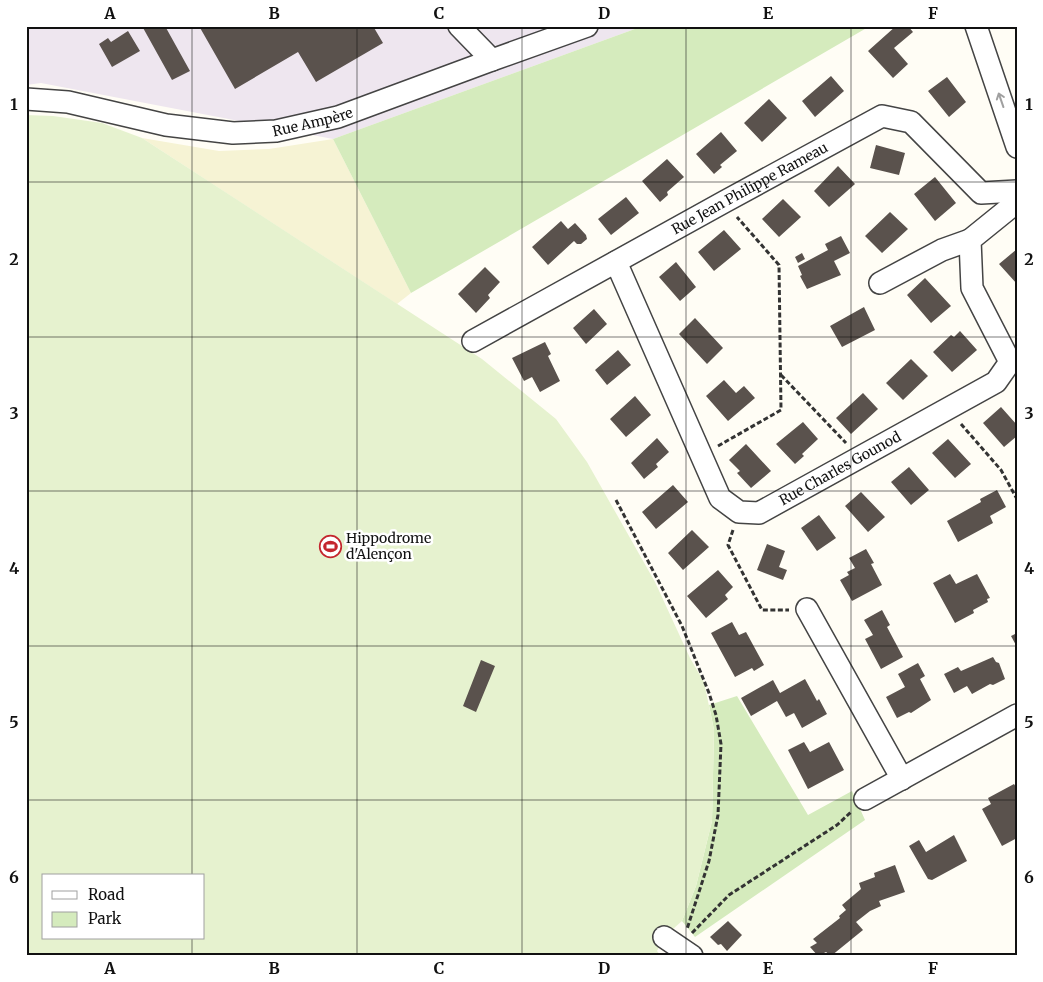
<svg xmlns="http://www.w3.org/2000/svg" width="1043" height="982" font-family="Merriweather,serif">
<rect width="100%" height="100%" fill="#fffdf5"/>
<path fill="#eee6ef" d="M26 26H643L333 139 41 83 26 85Z"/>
<path fill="#f6f3d4" d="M142 138 219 151 269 149 333 139 411 293 397 304Z"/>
<path fill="#d5ebbd" d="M643 26H870L411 293 333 139Z
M737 696 808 815 852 791 865 820 695 937 682 921 696 886 712 821 714 730 709 705Z"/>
<path fill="#e6f2cf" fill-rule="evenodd" d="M26 115 53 116 102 123 142 138 482 359 556 419 587 462 655 582 690 658 704 682 714 730 712 821 696 886 682 921 664 937 657 951 661 956H26ZM44 876H204V938H44Z"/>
<path fill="#5a524d" d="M142 26H165L190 71 172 80Z
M199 26H373L383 43 316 82 298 52 235 89Z
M896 26H908L913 32 894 48 908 64 893 78 868 51Z
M128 31 140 51 112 67 99 44 108 38 111 42Z
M831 76 844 91 815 117 802 101Z
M947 77 966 102 949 117 928 91Z
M769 99 787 118 762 142 744 123Z
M721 132 737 151 720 165 722 167 714 174 696 154Z
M876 145 905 153 899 175 870 168Z
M667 159 684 177 667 192 668 195 660 202 642 181Z
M838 166 855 184 829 207 814 191Z
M935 177 956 203 935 221 914 194Z
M626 197 639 213 611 235 598 219Z
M783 199 801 217 779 237 762 219Z
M890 212 908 229 882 253 865 236Z
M561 221 568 229 575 223 586 235 587 239 581 244H577L574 241 548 265 532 247Z
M724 230 741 249 714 271 698 252Z
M841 236 850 253 834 261 841 275 807 289 800 276 802 275 798 266 828 250 825 244Z
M1017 249V284L999 264Z
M802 253 805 259 798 263 795 257Z
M676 262 696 287 680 301 659 277Z
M485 267 500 282 488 295 490 298 476 313 458 294Z
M925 278 951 306 931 323 907 295Z
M864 307 875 330 842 347 830 326Z
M594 309 607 324 586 344 573 328Z
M695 318 723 348 707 364 679 334Z
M960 331 977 350 952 372 933 352 951 335 954 337Z
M545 342 551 354 548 356 560 381 540 392 532 377 524 381 512 358Z
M618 350 631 365 607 385 595 370Z
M911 359 928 376 903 400 886 383Z
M724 380 736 393 744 386 755 398 728 421 706 396Z
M863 393 878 409 851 434 836 418Z
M635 396 651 415 626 437 610 419Z
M1001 407 1017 425V436L1004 447 983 423Z
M803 422 818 439 802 454 804 456 795 464 776 444Z
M657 438 669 452 656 464 658 467 644 479 631 463Z
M948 439 971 464 955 478 932 453Z
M746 444 771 471 751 488 737 473 740 471 729 460Z
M909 467 929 490 911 505 891 482Z
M673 485 688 502 656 529 642 512Z
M997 490 1006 507 990 516 993 523 958 542 947 521 981 502 980 499Z
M861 492 885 517 868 532 845 506Z
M819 515 836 538 817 551 801 528Z
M692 530 709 547 683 570 668 553Z
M767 544 785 551 779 567 787 570 783 580 757 570Z
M866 549 874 563 871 564 882 585 852 601 840 580 849 575 847 572 855 568 849 558Z
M718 570 733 587 725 595 728 599 706 618 687 596Z
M950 574 956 584 977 574 990 598 987 599 988 602 973 610 974 613 955 623 933 583Z
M882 610 890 625 887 627 903 657 881 669 865 639 873 635 864 620Z
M732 622 739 635 746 632 764 665 754 671 752 668 735 677 711 633Z
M1017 633V647L1011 636Z
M993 657 996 662 999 663 1005 679 993 685 990 684 972 694 967 686 954 693 944 674 958 667 961 671Z
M481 660 495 666 476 712 463 706Z
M918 663 925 676 920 679 931 700 911 713 909 712 897 718 886 697 905 687 898 674Z
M805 679 817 701 819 699 827 714 802 728 794 713 786 717 777 701 751 716 741 698 773 680 780 693Z
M804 742 810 752 829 742 844 770 808 789 788 750Z
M1014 784 1016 787 1017 786V838L1002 846 982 809 991 804 988 798Z
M954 835 967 861 932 880 928 879 909 846 919 840 926 852Z
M895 865 905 892 879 901 881 906 870 911 856 922 863 930 831 956 826 952 818 956 810 947 817 943 813 939 840 918 839 916 846 910 842 905 861 889 859 883 875 877 874 873Z
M728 921 742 935 727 951 721 944 718 945 710 937Z"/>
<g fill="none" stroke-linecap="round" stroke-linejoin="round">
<defs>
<g id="minor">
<path d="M459 26 492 60"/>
<path d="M976 26 1017 147"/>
<path id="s1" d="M26 99 68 102 166 125 233 133 276 131 338 117 492 60 587 26"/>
<path id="s2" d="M616 262 720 498 739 512 759 513 996 382 1010 362 972 288 970 240 1017 202"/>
<path d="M880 283 942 250 970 240"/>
<path id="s3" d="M473 341 724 202 882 116 911 122 981 193 1017 191"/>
<path d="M807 609 902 779"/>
<path d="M865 799 1017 715"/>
<path d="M664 937 692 956"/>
</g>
</defs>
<use href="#minor" stroke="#444" stroke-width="24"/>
<path stroke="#333" stroke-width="3" stroke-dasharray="5 2.5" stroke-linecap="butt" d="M781 375 846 443
M961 424 1001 470 1017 499
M718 446 781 410 779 265 737 217
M616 500 682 626 709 693 716 715 721 744 718 815 709 861 687 929
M733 530 728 545 762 610H789
M692 933 729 895 837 825 851 812"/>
<use href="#minor" stroke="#fff" stroke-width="21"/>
</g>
<defs><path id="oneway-shaft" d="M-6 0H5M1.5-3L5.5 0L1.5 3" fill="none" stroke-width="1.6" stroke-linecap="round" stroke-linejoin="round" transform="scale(1.25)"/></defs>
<use stroke="#a0a0a0" href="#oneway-shaft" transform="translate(1001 100) rotate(-109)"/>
<path fill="none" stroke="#111" stroke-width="1" stroke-opacity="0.55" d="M192 26V876M357 26V956M522 26V956M686 26V956M851 26V956M26 182H1017M26 337H1017M26 491H1017M26 646H1017M26 800H1017M192 938V956"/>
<defs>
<symbol id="stadium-ring" viewBox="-11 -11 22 22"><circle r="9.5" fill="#fff" stroke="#c4262e" stroke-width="1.5"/><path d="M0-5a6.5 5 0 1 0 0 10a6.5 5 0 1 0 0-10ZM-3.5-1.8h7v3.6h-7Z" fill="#c4262e"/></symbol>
</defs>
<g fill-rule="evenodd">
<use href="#stadium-ring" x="318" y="534" width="25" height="25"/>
</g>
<g text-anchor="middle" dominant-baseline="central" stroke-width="5" stroke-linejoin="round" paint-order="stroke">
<g font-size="14" fill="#111" stroke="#fff">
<text stroke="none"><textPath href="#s1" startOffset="291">Rue Ampère</textPath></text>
<text stroke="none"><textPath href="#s3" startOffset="316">Rue Jean Philippe Rameau</textPath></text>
<text stroke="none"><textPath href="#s2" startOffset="394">Rue Charles Gounod</textPath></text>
</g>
<g font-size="14" fill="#111" stroke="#fff" text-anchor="start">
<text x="346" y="538">Hippodrome<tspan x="346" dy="16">d'Alençon</tspan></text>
</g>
</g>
<rect width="1043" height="982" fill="none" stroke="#ffffff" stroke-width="55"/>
<rect x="42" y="874" width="162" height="65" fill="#ffffff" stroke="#a0a0a0"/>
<rect x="52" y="891" width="25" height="8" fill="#ffffff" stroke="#a0a0a0"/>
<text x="88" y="900" font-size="15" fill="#111111">Road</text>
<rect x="52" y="912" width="25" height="15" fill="#d5ebbd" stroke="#a0a0a0"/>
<text x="88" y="924" font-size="15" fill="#111111">Park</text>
<rect x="28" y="28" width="988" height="926" fill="none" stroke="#111" stroke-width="2"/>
<g font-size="16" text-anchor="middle" font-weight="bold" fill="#111">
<text x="110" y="19">A</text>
<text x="274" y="19">B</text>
<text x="439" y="19">C</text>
<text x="604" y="19">D</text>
<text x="768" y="19">E</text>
<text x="933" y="19">F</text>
<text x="14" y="110">1</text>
<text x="1029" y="110">1</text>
<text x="14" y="265">2</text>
<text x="1029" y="265">2</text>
<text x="14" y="419">3</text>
<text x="1029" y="419">3</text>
<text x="14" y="574">4</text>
<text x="1029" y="574">4</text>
<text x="14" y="728">5</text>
<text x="1029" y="728">5</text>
<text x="14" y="883">6</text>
<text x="1029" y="883">6</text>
<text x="110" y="974">A</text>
<text x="274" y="974">B</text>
<text x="439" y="974">C</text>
<text x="604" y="974">D</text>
<text x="768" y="974">E</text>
<text x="933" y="974">F</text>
</g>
</svg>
